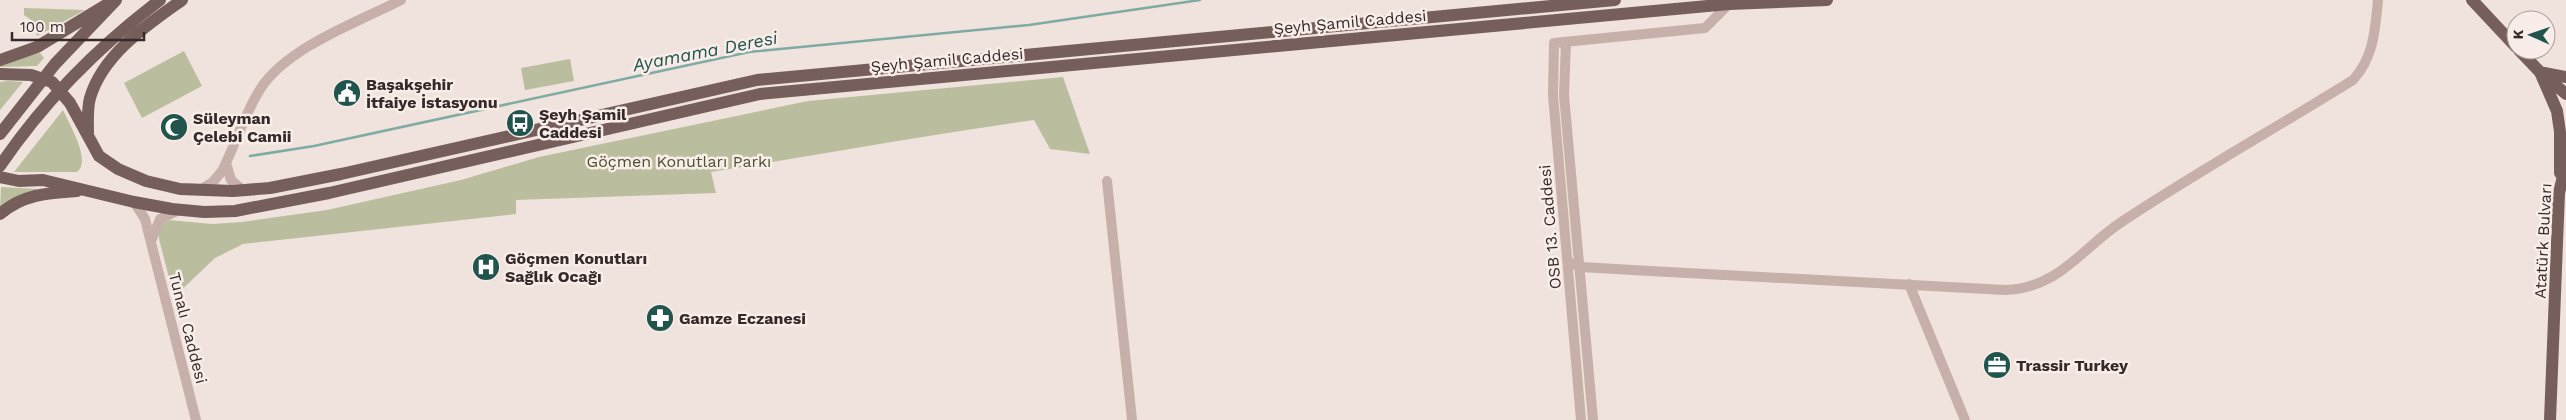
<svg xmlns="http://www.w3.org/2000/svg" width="2566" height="420" font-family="'Work Sans',sans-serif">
<rect width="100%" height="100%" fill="#f0e2dd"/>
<path fill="#babe9e" d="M24 8 85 10 37 36 34 22 24 15Z
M184 51 202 86 142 118 124 83Z
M40 53 44 58 37 66 0 67V64Z
M570 59 574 81 525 90 521 68Z
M1063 77 1090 154 1050 149 1034 120C926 135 819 155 711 172L716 193 516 200V214L243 244 215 258 174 297 159 239V230L162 224 169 220 212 224 242 222 327 210 461 180 539 157 808 101Z
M8 81 23 82 0 110V82Z
M63 110C69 124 92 161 77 172H14Z
M1 187 38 189 14 200 0 210Z"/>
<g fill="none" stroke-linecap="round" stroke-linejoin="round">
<path stroke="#7eaba3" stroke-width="2.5" d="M250 156 314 146 749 52 1029 25 1200 0"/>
<path stroke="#c7b0a9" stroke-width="10" d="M1566 42 1564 95 1593 420
M226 163 231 180 243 190
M1107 181 1132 420
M200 190 213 182 222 171C236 144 244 114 261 88 288 47 358 22 401 0
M134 202 145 219 148 231 196 420
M152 239 160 219 179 210
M1568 262 1581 267 1650 271 2005 290C2059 288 2080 250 2120 223 2195 173 2276 128 2353 80 2374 57 2375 30 2378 0
M1909 284 1965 420
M1581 420 1553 95 1554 43 1705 28 1729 4"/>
<path stroke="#765e5b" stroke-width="12" d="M2472 0 2516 47
M2519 50 2540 72 2566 94
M0 60 37 47 106 5
M2540 72 2557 111 2560 132V173
M2544 73 2566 77
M0 74 31 75 52 82 70 103 99 156 118 169 146 181 180 189 233 191 270 188 341 174 757 80 1615 0
M88 133C88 122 87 109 90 98 103 54 147 25 182 0
M0 134 55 64 116 0
M0 166C44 101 98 47 160 0
M0 177 19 181 43 180 134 202 172 209 204 212 235 211 329 193 760 94 1729 4 1827 0
M0 214C23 194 48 193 77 191
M2550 420 2559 193 2566 164"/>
</g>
<defs>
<symbol id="civic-disc" viewBox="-11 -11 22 22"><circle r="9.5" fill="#21544c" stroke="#f8ede9"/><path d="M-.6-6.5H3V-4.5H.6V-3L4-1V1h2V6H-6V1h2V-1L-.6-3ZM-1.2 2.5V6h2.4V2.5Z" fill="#fff"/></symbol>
<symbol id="bus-disc" viewBox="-11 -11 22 22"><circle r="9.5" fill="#21544c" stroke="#f8ede9"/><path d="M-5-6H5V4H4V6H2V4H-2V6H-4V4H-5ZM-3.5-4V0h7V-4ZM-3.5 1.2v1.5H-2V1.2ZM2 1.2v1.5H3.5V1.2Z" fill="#fff"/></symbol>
<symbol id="mosque-disc" viewBox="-11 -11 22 22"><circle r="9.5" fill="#21544c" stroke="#f8ede9"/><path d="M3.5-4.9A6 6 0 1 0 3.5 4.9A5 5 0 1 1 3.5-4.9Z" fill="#fff"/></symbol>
<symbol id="hospital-disc" viewBox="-11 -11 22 22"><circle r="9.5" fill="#21544c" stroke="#f8ede9"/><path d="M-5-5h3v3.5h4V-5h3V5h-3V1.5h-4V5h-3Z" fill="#fff"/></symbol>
<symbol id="pharmacy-disc" viewBox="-11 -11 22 22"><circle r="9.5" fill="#21544c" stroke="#f8ede9"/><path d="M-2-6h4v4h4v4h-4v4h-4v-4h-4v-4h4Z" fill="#fff"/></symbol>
<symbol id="office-disc" viewBox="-11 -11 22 22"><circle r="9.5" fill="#21544c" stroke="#f8ede9"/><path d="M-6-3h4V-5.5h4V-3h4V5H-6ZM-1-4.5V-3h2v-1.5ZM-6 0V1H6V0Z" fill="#fff"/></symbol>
</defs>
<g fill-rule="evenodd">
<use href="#civic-disc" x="331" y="77" width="32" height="32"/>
<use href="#bus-disc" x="504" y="107" width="32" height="32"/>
<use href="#mosque-disc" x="158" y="111" width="32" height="32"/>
<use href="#hospital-disc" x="470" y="251" width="32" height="32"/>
<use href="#pharmacy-disc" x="644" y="302" width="32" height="32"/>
<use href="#office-disc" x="1981" y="349" width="32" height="32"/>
</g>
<g text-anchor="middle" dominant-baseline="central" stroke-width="5" stroke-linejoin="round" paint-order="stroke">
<g font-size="16" fill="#352a29" stroke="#f8ede9">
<text transform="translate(1350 22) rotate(-5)">Şeyh Şamil Caddesi</text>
<text transform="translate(947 60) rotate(-5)">Şeyh Şamil Caddesi</text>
<text transform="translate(1550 227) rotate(-95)">OSB 13. Caddesi</text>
<text transform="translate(2543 241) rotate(-87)">Atatürk Bulvarı</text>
<text transform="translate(188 328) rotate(76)">Tunalı Caddesi</text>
</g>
<g font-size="16" font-weight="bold" fill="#352a29" stroke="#f8ede9" text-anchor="start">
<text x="366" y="84">Başakşehir<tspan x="366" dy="18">İtfaiye İstasyonu</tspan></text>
<text x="539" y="114">Şeyh Şamil<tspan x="539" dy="18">Caddesi</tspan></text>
<text x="193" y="118">Süleyman<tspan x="193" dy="18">Çelebi Camii</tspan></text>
<text x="505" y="258">Göçmen Konutları<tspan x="505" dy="18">Sağlık Ocağı</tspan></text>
<text x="679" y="318">Gamze Eczanesi</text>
<text x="2016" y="365">Trassir Turkey</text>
</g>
<g font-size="16" fill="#4c522e" stroke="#f8ede9">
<text x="679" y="161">Göçmen Konutları Parkı</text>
</g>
<g font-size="18" font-style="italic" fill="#21544c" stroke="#f8ede9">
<text transform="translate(705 51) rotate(-11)">Ayamama Deresi</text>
</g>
</g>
<g transform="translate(2531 35) rotate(272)"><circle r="24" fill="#f8ede9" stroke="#aa9f9c"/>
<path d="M0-4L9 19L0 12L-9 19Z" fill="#21544c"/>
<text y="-8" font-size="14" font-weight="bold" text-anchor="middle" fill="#352a29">K</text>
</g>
<path d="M12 32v8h132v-8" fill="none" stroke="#352a29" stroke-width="2.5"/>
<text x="20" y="32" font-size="15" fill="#352a29" stroke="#f8ede9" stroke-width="4" paint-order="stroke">100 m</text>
</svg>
